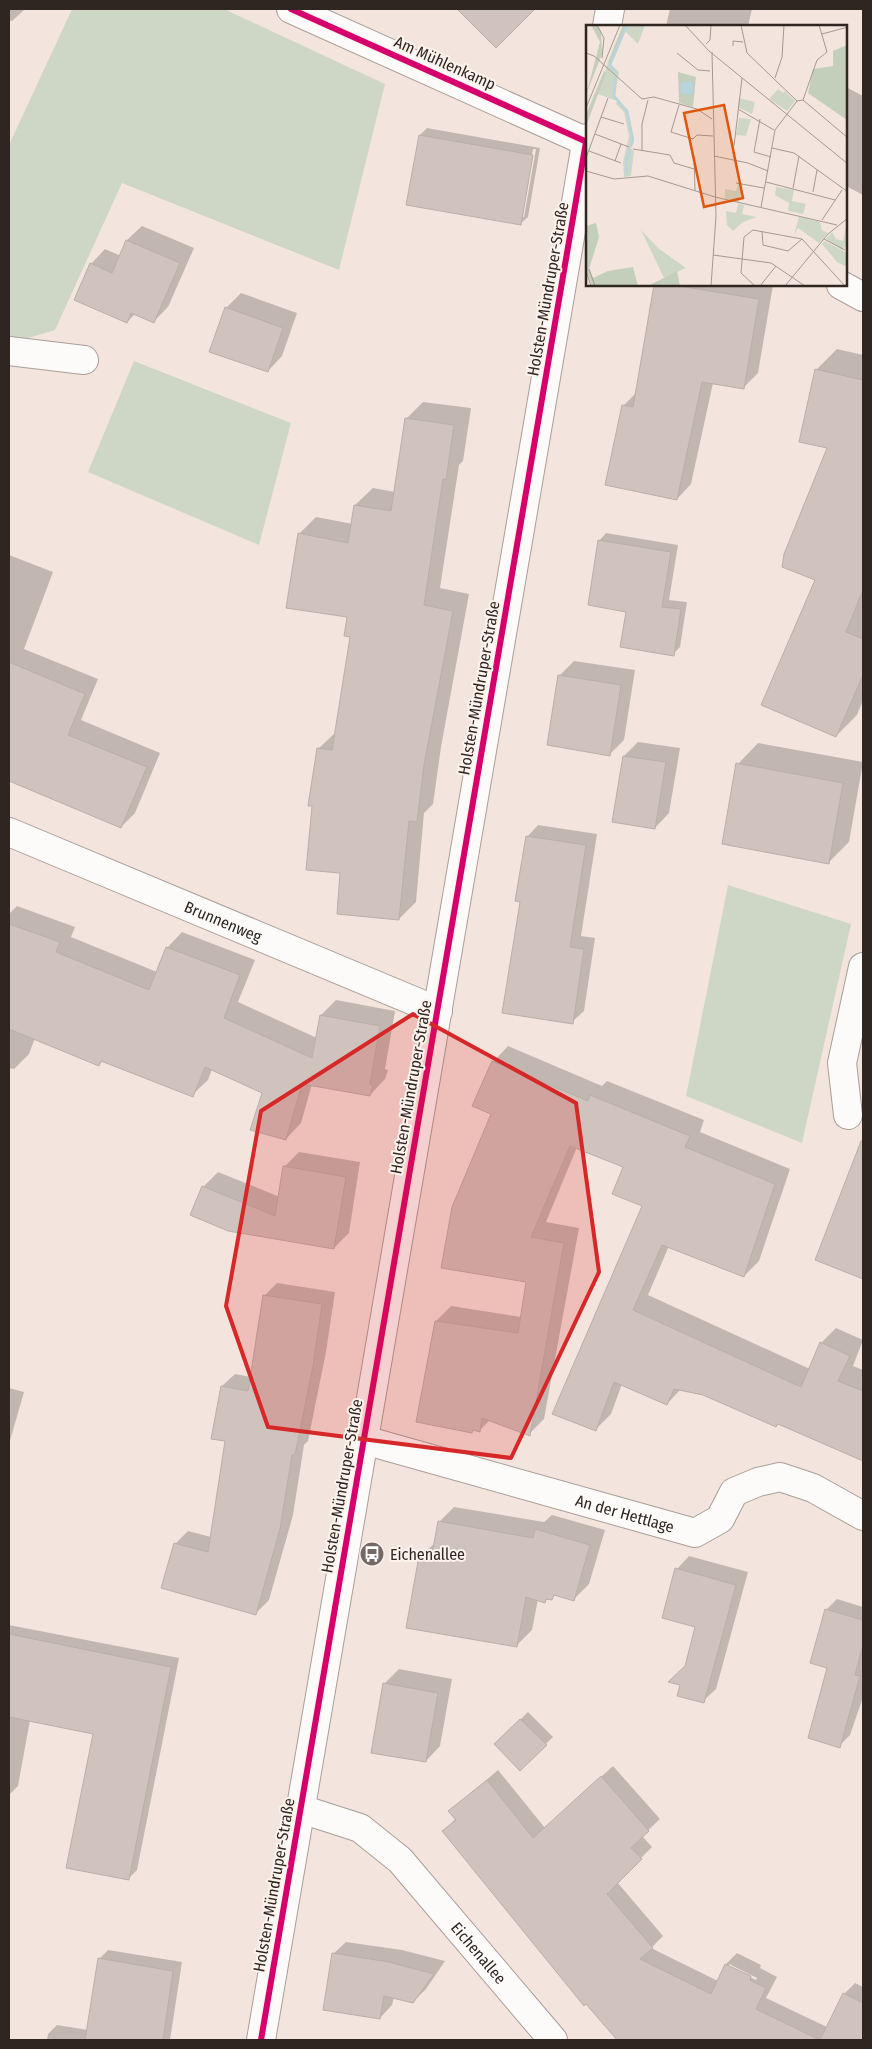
<svg xmlns="http://www.w3.org/2000/svg" width="872" height="2049" font-family="'Fira Sans Condensed',sans-serif">
<rect width="100%" height="100%" fill="#f3e5dd"/>
<path fill="#ced7c6" d="M72 9H224L385 84 339 270 122 183 55 330 21 340 9 335V145Z
M134 361 291 423 259 545 88 472Z
M728 885 851 924 802 1143 686 1096Z"/>
<path fill="#0003" fill-rule="evenodd" d="M9 9H25L12 21 9 20Z
M459 9H533L496 46Z
M670 9H752L748 26H666Z
M846 87 863 96V195L846 186Z
M427 128 540 148 528 217 520 224 420 135ZM533 149H536L524 217H521Z
M142 226 194 248 168 307 153 322 135 314 127 322 91 264 105 249 121 256 127 240Z
M655 285H773L758 373 743 388 713 383 691 484 677 499 623 406 637 392Z
M241 293 297 313 282 356 268 371 226 308Z
M837 349 863 355V700L857 715 836 736 816 579 829 447 816 370Z
M423 402 471 408 463 461 459 465 440 588 469 594 441 747 433 804 424 813 416 902 399 919 342 872 318 749 336 732 351 636 349 616 299 534 316 517 353 524 355 505 373 488 395 492 406 419Z
M606 533 678 545 669 600 687 602 680 647 673 654 627 611 599 541Z
M9 555 53 572 24 649 98 679 81 720 160 753 135 813 121 827 9 780Z
M574 661 635 670 624 740 610 754 559 676Z
M638 742 680 748 669 813 655 828 624 756Z
M758 743 863 762 849 842 828 863 738 764Z
M538 825 597 834 581 936 595 938 584 1011 572 1022 521 901 527 837Z
M17 906 75 927 71 937 157 972 167 948 182 932 255 960 238 1002 317 1038 321 1015 336 1000 395 1011 385 1069 388 1070 385 1079 370 1095 312 1084 301 1123 286 1139 263 1092 212 1069 208 1080 192 1095 103 1060 99 1065 35 1038 29 1054 14 1069 9 1068V914Z
M508 1046 602 1086 607 1081 704 1120 700 1132 790 1169 759 1261 744 1276 669 1246 648 1295 810 1369 821 1343 836 1328 863 1340 853 1366 863 1370V1460L779 1423 703 1394 681 1389 667 1404 622 1384 611 1414 596 1429 644 1206 625 1166 577 1147 546 1222 579 1228 544 1419 529 1434 490 1420 479 1431 474 1429 472 1432 436 1321 451 1306 521 1317 527 1281 493 1114V1062Z
M299 1152 360 1162 349 1233 334 1248 191 1215 204 1186 218 1172 280 1197 284 1167Z
M863 1170V1278L816 1259 844 1190Z
M277 1283 335 1292 326 1352 308 1441 304 1445 293 1515 269 1600 256 1613 175 1544 188 1531 211 1537 226 1440 222 1386 235 1374 251 1377 264 1296Z
M9 1388 24 1392 9 1444Z
M454 1507 544 1522 552 1515 605 1530 589 1584 574 1599 556 1594 545 1601 538 1599 532 1630 517 1645 420 1557 436 1542 439 1522Z
M689 1556 748 1572 716 1689 703 1701 681 1684 697 1626 677 1569Z
M837 1599 863 1607V1697L850 1735 839 1746 829 1668 826 1610Z
M9 1625 179 1658 137 1870 129 1878 94 1733 30 1720 18 1786 9 1795Z
M399 1669 452 1679 440 1746 426 1761 384 1684Z
M528 1712 553 1737 520 1769 496 1744Z
M613 1766 660 1819 642 1836 652 1847 617 1882 663 1936 651 1948 718 1981 726 1964 737 1953 761 1965 760 1968 777 1977 766 1998 827 2027 844 1994 855 1983 863 1987V2040H618L444 1831 456 1818 450 1811 498 1770 545 1828ZM729 1964 757 1978 756 1980 729 1967Z
M346 1942 402 1950 445 1961 426 1989 413 2002 394 1997 392 2005 380 2018 333 1954Z
M108 1950 182 1962 170 2040H47L48 2034 57 2025 88 2030 99 1959Z"/>
<path fill="#d0c2bc" stroke="#b9afa9" d="M457 9H535L496 48Z
M419 135 533 155 521 225 406 205Z
M126 240 180 263 154 323 131 313 127 323 74 300 90 263 112 273Z
M654 285H673L759 299 744 389 702 382 677 500 605 485 622 405 633 407Z
M225 307 283 328 268 372 209 352Z
M815 369 863 380V590L846 632 863 639V675L836 737 761 705 815 580 782 567 784 554 827 448 799 442Z
M405 418 454 425 446 480 443 479 424 605 453 611 424 765 417 822 409 821 399 920 337 914 340 873 306 870 312 806H308L317 748 332 750 350 637 344 636 347 617 286 608 298 533 348 543 354 505 391 511Z
M598 540 671 552 662 607 681 609 674 656 620 647 626 612 588 605Z
M9 662 85 694 68 735 147 767 121 828 9 781Z
M558 675 621 685 610 756 547 745Z
M623 756 666 762 655 829 612 822Z
M736 763 843 783 829 864 722 844Z
M526 836 586 845 570 947 584 949 573 1024 502 1013 520 902 515 901Z
M9 924 60 942 56 952 149 990 166 947 240 975 224 1018 312 1058 320 1015 380 1026 370 1084 373 1086 370 1096 302 1084 286 1140 250 1130 262 1093 205 1067 193 1097 101 1061 99 1066 9 1029Z
M492 1061 588 1101 590 1095 690 1136 685 1147 775 1184 744 1277 662 1245 633 1310 801 1387 820 1342 850 1356 838 1381 863 1391V1461L778 1424 776 1427 703 1395 674 1389 667 1405 614 1382 596 1431 552 1414 642 1206 612 1194 623 1167 570 1146 531 1237 564 1243 530 1436 482 1418 480 1432 473 1430 472 1433 416 1422 435 1321 518 1333 526 1282 441 1268 452 1207 491 1114 472 1106Z
M861 1141H863V1279L815 1260Z
M283 1166 346 1177 334 1249 228 1231 190 1215 202 1186 275 1216Z
M263 1295 322 1304 313 1366 295 1455H292L280 1529 256 1615 161 1588 174 1543 208 1552 225 1441 211 1439 221 1386 248 1391Z
M438 1521 533 1538 535 1529 590 1545 574 1601 554 1595 552 1600 546 1599 545 1603 526 1597 517 1647 406 1628 419 1556 431 1559Z
M675 1568 736 1585 704 1703 677 1696 680 1685 668 1682 685 1666 695 1627 662 1618Z
M825 1609 863 1620V1645L855 1675 860 1676 840 1748 808 1738 827 1668 810 1663Z
M9 1634 171 1667 129 1880 66 1868 93 1734 9 1717Z
M383 1683 438 1693 426 1762 371 1753Z
M520 1719 547 1745 520 1771 494 1744Z
M601 1776 649 1831 631 1848 642 1859 607 1894 653 1948 640 1959 711 1994 725 1964 751 1976 750 1980 766 1988 756 2009 820 2040 843 1993 863 2003V2040H617L586 2004 584 2006 442 1831 456 1820 448 1811 487 1780 533 1838Z
M332 1953 389 1962 434 1974 413 2003 384 1996 380 2019 323 2010Z
M98 1958 173 1971 163 2040H85Z"/>
<g fill="none" stroke-linecap="round" stroke-linejoin="round">
<defs>
<g id="street">
<path d="M291 9 587 142"/>
<path d="M841 285 863 297"/>
<path d="M9 351 84 360"/>
<path id="s1" d="M9 832 438 1011"/>
<path d="M848 1115 842 1063 863 967"/>
<path id="s2" d="M364 1440 695 1533 720 1519 734 1492 758 1482 780 1477 813 1488 863 1516"/>
<path id="s3" d="M301 1809 360 1828 400 1860 553 2040"/>
</g>
<path id="secondary" d="M607 26 610 9
M261 2040 587 138"/>
</defs>
<use href="#street" stroke="#a99e98" stroke-width="30"/>
<use href="#secondary" stroke="#a99e98" stroke-width="30"/>
<use href="#street" stroke="#fdfbfa" stroke-width="28"/>
<use href="#secondary" stroke="#fdfbfa" stroke-width="28"/>
<defs>
<path id="cycleway" d="M291 9 587 142
M261 2040 586 142"/>
</defs>
<use href="#cycleway" stroke="#fdf3ed" stroke-width="9"/>
<use href="#cycleway" stroke="#d6006c" stroke-width="6"/>
</g>
<path fill="#d62828" fill-opacity="0.2" stroke="#d62828" stroke-width="4" stroke-linejoin="round" d="M413 1014 576 1103 599 1272 511 1458 268 1427 226 1306 261 1111Z"/>
<defs>
<symbol id="bus-disc" viewBox="-11 -11 22 22"><circle r="9.5" fill="#746963" stroke="#fdf3ed"/><path d="M-5-6H5V4H4V6H2V4H-2V6H-4V4H-5ZM-3.5-4V0h7V-4ZM-3.5 1.2v1.5H-2V1.2ZM2 1.2v1.5H3.5V1.2Z" fill="#fff"/></symbol>
</defs>
<g fill-rule="evenodd">
<use href="#bus-disc" x="358" y="1540" width="28" height="28"/>
</g>
<g text-anchor="middle" dominant-baseline="central" stroke-width="4" stroke-linejoin="round" paint-order="stroke">
<g font-size="16" fill="#2f2621" stroke="#fdf3ed">
<text transform="translate(445 63) rotate(24)">Am Mühlenkamp</text>
<text transform="translate(548 289) rotate(-80)">Holsten-Mündruper-Straße</text>
<text transform="translate(479 688) rotate(-80)">Holsten-Mündruper-Straße</text>
<text stroke="none"><textPath href="#s1" startOffset="232">Brunnenweg</textPath></text>
<text transform="translate(411 1087) rotate(-80)">Holsten-Mündruper-Straße</text>
<text transform="translate(342 1486) rotate(-80)">Holsten-Mündruper-Straße</text>
<text stroke="none"><textPath href="#s2" startOffset="271">An der Hettlage</textPath></text>
<text transform="translate(274 1885) rotate(-80)">Holsten-Mündruper-Straße</text>
<text stroke="none"><textPath href="#s3" startOffset="235">Eichenallee</textPath></text>
</g>
<g font-size="16" fill="#2f2621" stroke="#fdf3ed" text-anchor="start">
<text x="390" y="1554">Eichenallee</text>
</g>
</g>
<g transform="translate(586 25)">
<rect width="261" height="261" fill="#f3e5dd"/>
<path d="M41 0H59L52 19 39 6ZM22 37 33 47 29 72 42 85 48 115 45 124 48 126 45 151 38 152 37 137 43 111 38 87 30 79 31 76 12 69ZM192 64 197 68 199 66 209 76 201 86 183 74ZM153 73 169 77 166 89 152 82ZM153 93 165 94 160 111 150 110ZM152 159H157L153 177 139 173V164L150 166ZM190 162 208 165 206 176 220 179 217 189 202 186 203 178 189 170ZM152 179 158 180 156 189 171 192 157 197 147 206 141 200 140 186 150 188ZM213 192 234 197 236 205 242 208 233 218 212 203 208 210ZM260 202 261 220 256 225 240 214 246 207 250 214 257 216ZM55 205 72 223 100 243 78 253ZM239 216 261 228V242L251 237 236 219Z" fill="#ced7c6"/>
<path d="M5 0H10L15 6 16 29 0 70 14 17ZM37 0H41L25 40 22 37ZM261 20V95L222 68 227 44 247 41V26ZM18 46 20 48 0 101V90ZM92 47 110 52 107 82 93 78ZM10 198 13 212 3 244 7 253 22 246 47 242 52 261H6L0 244V201ZM91 246 94 261H61L78 253Z" fill="#c3cebb"/>
<path d="M94 63a7 7 0 1 1 14 0a7 7 0 1 1-14 0Z" fill="#b9d4dc"/>
<path fill="none" stroke="#b9d4dc" stroke-width="2.5" d="M31 48 24 40 41 0M29 52 28 71 41 86 47 115 45 121M41 150 40 137 44 124"/>
<path fill="none" stroke="#a59992" stroke-width="1" d="M11 0 18 13 16 33M155 0 161 28 211 76 217 75M100 1 123 26 262 139M236 9 262 2M120 19 124 15 125 0M147 21V16L157 17M0 28 8 31 56 74 68 72 111 84 126 94M91 28 112 45 124 46M189 53 196 32 198 0M217 75 231 35 241 27 233 0M217 75 262 113M93 80 85 107 107 114 111 110 127 111M0 83 34 0M152 84 188 105M15 92 38 99M174 94 168 127 185 132M9 109 43 122M148 121 156 53M186 123 208 128 262 167M47 124 84 130 88 138 108 144M56 125V99L62 75M3 126 35 138M108 131 109 166M128 131 162 138 182 146M0 133 22 73M29 136 35 119M0 146 28 154 62 151 129 172 251 200M180 157 249 175M150 158 178 163M207 163 213 131M227 167 231 145M175 182 189 105 211 76M236 195 256 165M176 206 177 220 202 226 216 214M238 214 259 225M127 230 185 238 219 261M3 244 9 261M0 246 5 261M125 261 130 191 126 27M169 261 155 248 158 212 167 205 216 214 259 261M174 261 190 241M199 261 242 209 262 193"/>
<path fill="#df560d" fill-opacity="0.15" stroke="#df560d" stroke-width="2.5" d="M138 80 157 173 118 182 98 88Z"/>
<rect width="261" height="261" fill="none" stroke="#2f2621" stroke-width="2.5"/>
</g>
<rect width="872" height="2049" fill="none" stroke="#2f2621" stroke-width="20"/>
</svg>
